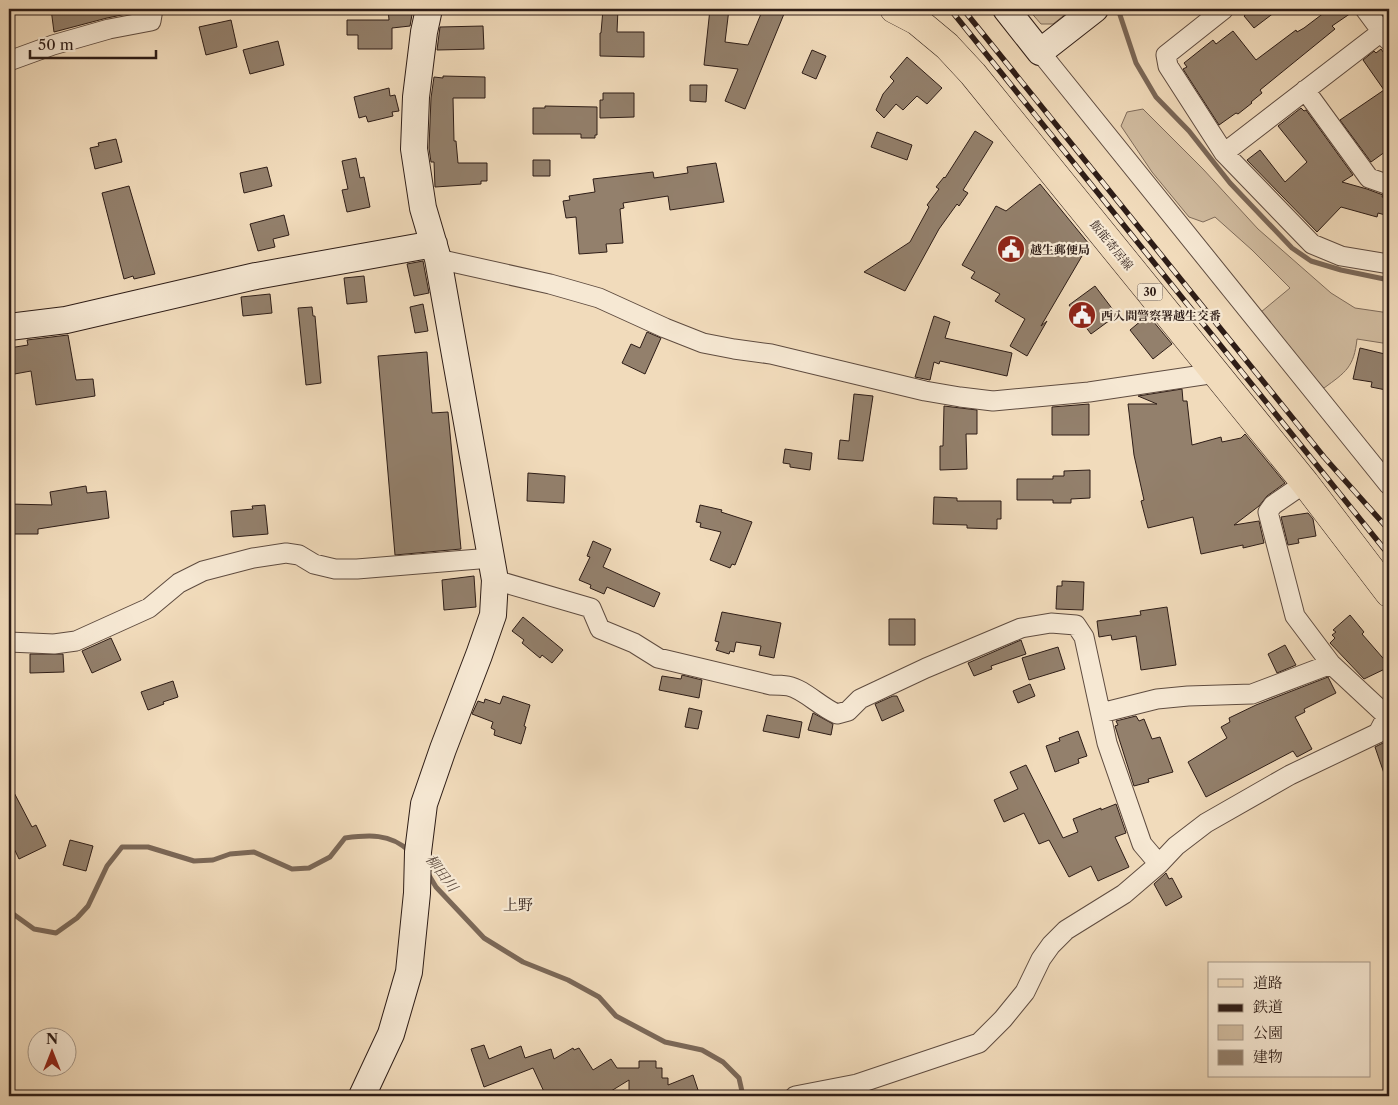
<svg xmlns="http://www.w3.org/2000/svg" width="1398" height="1105" font-family="'Libre Caslon Text','Noto Serif JP',serif">
<rect width="100%" height="100%" fill="#f1dbbb"/>
<filter id="stains"><feTurbulence type="fractalNoise" baseFrequency=".004" numOctaves="4"/><feColorMatrix values="0 0 0 0 .2 0 0 0 0 .09 0 0 0 0 .02 0 0 0 .5 -.17"/></filter>
<radialGradient id="worn" r=".72"><stop offset=".6" stop-color="#630" stop-opacity="0"/><stop offset="1" stop-color="#630" stop-opacity=".3"/></radialGradient>
<path fill="#d0bb9f" stroke="#7f6c5b" d="M1028 9H1072L1053 24H1041Z
M1143 109 1203 169 1258 229 1331 293 1355 308 1389 313V344L1357 339C1354 367 1346 372 1324 388L1283 344 1261 312 1290 288 1252 250 1215 217 1203 222 1189 217 1152 172 1121 126 1127 112Z"/>
<g fill="none" stroke-linecap="round" stroke-linejoin="round">
<path stroke="#7b6858" stroke-width="5" d="M1118 9 1136 63 1156 97 1189 131 1230 183 1292 248 1311 261 1341 270 1389 280
M427 872 436 887 484 938 523 962 568 980 599 997 616 1016 665 1042 702 1050 723 1062 739 1078 743 1096
M9 911 34 929 56 933 77 918 88 906 107 866 122 847H148L194 861 213 860 230 854 254 852 292 869 309 868 330 857 345 838C368 835 390 833 409 851"/>
</g>
<path fill="#93806c" stroke="#2e1d17" d="M51 9H142L141 11 107 18 54 32Z
M388 9H413L410 26 392 28V49H358V35H347V20H389Z
M603 9H618L617 32H644V57L600 56V33H601Z
M710 9H729L725 42 748 45 763 9H786L745 109 725 101 738 69 704 65Z
M1252 9H1279L1254 28 1244 16Z
M1329 9H1354V11L1332 26 1335 29 1260 90 1262 93 1251 102 1252 103 1238 114 1236 113 1219 125 1183 69 1187 67 1184 63 1213 40 1216 44 1233 31 1256 60 1296 30 1297 32 1304 28Z
M231 20 237 47 206 55 199 27Z
M483 26 484 49 437 50 440 27Z
M278 41 284 65 250 74 243 50Z
M1381 49 1389 60V149L1371 162 1340 120 1384 90 1363 60 1374 51 1376 53Z
M812 50 826 56 816 79 802 73Z
M907 57 942 88 927 104 917 96 903 110 896 104 884 118 876 110 883 94 894 81 890 77Z
M443 76 485 77V98H453L454 141H456L458 163H487V181H481V184L435 187 434 162H431L429 148 431 98 434 77 443 78Z
M690 85H707L706 102 690 101Z
M389 88 390 96 395 95 399 111 392 112 393 116 368 122 366 116 359 118 354 97Z
M603 93H634V117L600 118V100H603Z
M545 106 597 107V135H595V138H581V134H533V108H545Z
M1301 108 1304 111 1306 110 1353 175 1342 182 1367 189 1383 195 1382 197 1389 199V216L1378 213 1377 217 1341 207 1317 232 1247 160 1260 150 1285 182 1307 162 1278 126Z
M975 131 993 142 963 190 968 193 959 206 957 204 939 229 905 291 864 272 910 242 929 207 927 205 939 189 936 187 944 177 945 178Z
M877 132 912 145 907 160 871 147Z
M116 139 122 162 95 169 90 148 99 146 98 143Z
M356 158 360 178 364 177 370 207 347 212 342 190 348 189 342 161Z
M533 160H550V176H533Z
M716 163 724 202 670 210 668 196 623 203 624 208 620 209 623 243 606 244 607 252 579 254 576 217 566 218 563 201 570 200 569 196 595 192 593 179 653 172 654 178 688 173 687 167Z
M267 167 272 186 244 193 240 173Z
M1040 184 1089 244 1041 326 1047 321 1027 356 1010 346 1025 319 995 301 1000 294 971 278 975 272 962 265 996 206 1006 211Z
M129 186 155 274 134 279 133 276 124 279 102 193Z
M284 215 289 235 273 239 275 247 258 251 250 224Z
M423 261 429 293 414 296 407 264Z
M364 276 367 302 347 304 344 278Z
M1095 286 1117 315 1091 334 1069 305Z
M270 294 272 313 243 316 241 297Z
M423 304 428 331 415 333 410 307Z
M312 307 313 316H315L321 383 306 385 298 308Z
M1148 315 1172 344 1153 359 1130 330Z
M934 316 950 322 945 338 1012 353 1007 376 940 361 939 364 934 362 930 380 915 377Z
M647 332 661 338 645 374 622 363 631 344 640 348Z
M68 335 76 380 93 379 95 396 36 405 31 371 9 375V348L28 345 27 340Z
M1360 348 1389 355V387L1387 386 1386 390 1371 387 1372 382 1353 379Z
M427 352 432 413 448 412 461 549 395 555 378 356Z
M1182 389 1183 401H1187L1192 445 1221 437 1222 442 1241 438 1245 434 1285 483 1267 496 1259 506 1234 525 1259 521 1264 543 1243 548V545L1201 554 1193 517 1148 528 1141 501 1144 500 1134 455 1128 404H1157L1138 396Z
M854 394 873 396 863 461 838 459 840 440 849 441Z
M1089 404V435H1052V407Z
M944 406 977 410V434H966L967 469 940 470V446H943Z
M785 449 812 453 810 470 790 467V464L783 463Z
M1090 470V498L1071 499V503H1053V500H1017V479H1053V476H1064V471Z
M528 473 565 476 564 503 527 501Z
M86 486 87 493 106 491 109 518 38 529V534H9V504L52 505 50 492Z
M934 497 957 498V501H1001V519H997V529L967 528V525L933 524Z
M265 505 268 534 233 537 231 511 253 509 252 506Z
M700 505 722 510 721 512 752 522 735 565 732 564 730 568 710 560 721 532 700 527 701 523 696 522Z
M1308 513 1313 519 1316 536 1298 539 1299 543 1288 545 1281 517Z
M593 541 611 549 603 567 660 593 654 607 607 587 604 594 590 588 591 585 579 580 590 557 587 556Z
M474 576 476 607 444 610 442 580Z
M1062 581 1084 582 1083 610 1056 609 1057 586H1062Z
M1167 607 1176 665 1141 670 1136 636 1112 640 1111 635 1099 637 1097 621 1141 615 1140 611Z
M722 612 781 623 774 658 759 655 761 646 736 642 734 652 730 651 729 654 716 650 719 642 715 641Z
M1350 615 1364 632 1362 634 1389 665V667L1364 679 1330 643 1335 638 1332 635 1336 632 1333 630Z
M523 617 563 650 552 663 542 655 540 658 522 643 524 640 512 631Z
M889 619H915V645H889Z
M111 638 121 660 92 673 82 651Z
M1021 640 1026 654 991 666 992 669 974 676 968 663Z
M1285 645 1296 665 1277 673 1268 654Z
M1058 647 1065 669 1029 680 1022 658Z
M30 654H63L64 672 30 673Z
M682 675 702 680 699 698 659 690 662 676 681 679Z
M1328 677 1336 693 1304 709 1305 712 1295 717 1312 749 1297 757 1293 751 1206 797 1188 762 1227 738 1221 727 1230 722 1229 718 1256 705Z
M173 681 178 697 163 702 164 704 148 710 141 692Z
M1030 684 1035 696 1018 703 1013 691Z
M503 696 530 705 524 726 526 727 521 744 494 735 495 730 491 728 493 722 472 714 478 701 484 703 485 699 500 704Z
M893 696H897L904 711 882 721 875 704Z
M689 708 702 711 698 729 685 727Z
M813 713 833 724 831 735 808 730Z
M767 715 802 722 799 738 763 731Z
M1136 716 1139 721 1144 719 1152 739 1160 737 1173 772 1148 779 1149 782 1134 786 1115 726 1118 725 1116 721Z
M1078 731 1087 756 1078 759 1079 763 1055 772 1046 746 1060 741 1059 738Z
M1389 737V781L1387 782 1375 747 1383 743Z
M1026 765 1063 838 1078 832 1073 819 1101 808V810L1116 804 1126 833 1115 837 1129 867 1098 881 1091 866 1069 877 1049 840 1039 844 1024 813 1004 822 994 800 1018 789 1010 772Z
M9 783 32 827 36 825 46 846 19 859 9 838Z
M70 840 93 846 86 871 63 865Z
M1166 873 1169 879 1172 878 1182 897 1166 906 1154 884Z
M484 1045 489 1059 521 1046 525 1058 551 1049 554 1059 573 1048 574 1050 579 1048 593 1070 611 1059 617 1068H639V1061H656V1068H662V1078H668V1085L693 1075 700 1096H641V1095H629V1080L603 1096H546L533 1068 484 1087 471 1049Z"/>
<g fill="none" stroke-linecap="round" stroke-linejoin="round">
<defs>
<path id="street" d="M1224 9 1166 55 1168 66 1224 153 1312 244 1341 256 1389 264
M1365 9 1388 40
M1040 52 1389 485
M9 61 53 45 109 29 151 21 153 9
M1305 90 1369 178 1389 185
M1224 153 1389 26
M438 259 550 284 599 298 665 328 703 343 734 349 771 354 925 391 960 397 993 401 1089 392 1216 373
M1305 483 1273 505 1268 512 1295 616 1331 664 1389 718
M495 580 591 608 600 629 634 643 658 658 771 685C777 685 782 685 788 686 804 689 820 707 837 714L848 711 860 699 926 668 1021 628 1051 623 1076 625 1084 637 1107 743 1142 844 1159 864
M9 642 54 644 76 641 149 608 179 583 203 571 253 558 286 553 299 555 314 564 335 569H357L491 558
M1101 713 1157 699 1188 696 1252 694 1331 664
M795 1096 857 1084 979 1043 1003 1019 1025 992 1041 959 1051 945 1066 930 1124 894 1159 864 1176 846 1206 823 1290 775 1378 733 1389 712"/>
<path id="secondary" d="M1006 9 1040 52 1095 9
M9 327 66 320 256 276 434 244
M362 1096 391 1034 409 972 417 893 418 852 424 804 443 749 479 655 493 615 495 580 438 259 423 208 414 149 416 97 424 32 429 9"/>
<path id="primary" d="M894 9 917 21 947 46 973 74 1305 483 1389 593"/>
</defs>
<use href="#street" stroke="#5f4c40" stroke-width="21"/>
<use href="#secondary" stroke="#2e1d17" stroke-width="28"/>
<use href="#primary" stroke="#2e1d17" stroke-width="29"/>
<use href="#street" stroke="#f6e8d3" stroke-width="19"/>
<use href="#secondary" stroke="#f6e8d3" stroke-width="26"/>
<use href="#primary" stroke="#f1dbbb" stroke-width="28"/>
<defs>
<path id="rail" d="M950 9 1389 555
M963 9 1324 457 1389 530"/>
</defs>
<use href="#rail" stroke="#2e1d17" stroke-width="5.5"/>
<use href="#rail" stroke="#f6e8d3" stroke-width="4" stroke-dasharray="11" stroke-linecap="butt"/>
</g>
<defs>
<symbol id="civic-disc" viewBox="-11 -11 22 22"><circle r="9.5" fill="#8f2418" stroke="#f6e8d3"/><path d="M-.6-6.5H3V-4.5H.6V-3L4-1V1h2V6H-6V1h2V-1L-.6-3ZM-1.2 2.5V6h2.4V2.5Z" fill="#fff"/></symbol>
</defs>
<g fill-rule="evenodd">
<use href="#civic-disc" x="995" y="233" width="32" height="32"/>
<use href="#civic-disc" x="1066" y="299" width="32" height="32"/>
</g>
<g text-anchor="middle" dominant-baseline="central" stroke-width="4.5" stroke-linejoin="round" paint-order="stroke">
<rect fill="#f6e8d3" stroke="#6a5a4f" stroke-width="1" x="1137.5" y="283.5" width="25" height="17" rx="4"/>
<g font-size="11" font-weight="bold" fill="#2e1d17">
<text x="1150" y="292">30</text>
</g>
<g font-size="12" fill="#2e1d17" stroke="#f6e8d3">
<text transform="translate(1112 245) rotate(51)">飯能寄居線</text>
</g>
<g font-size="12" font-weight="bold" fill="#2e1d17" stroke="#f6e8d3" text-anchor="start">
<text x="1030" y="249">越生郵便局</text>
<text x="1101" y="315">西入間警察署越生交番</text>
</g>
<g font-size="14" font-style="italic" fill="#5b493d" stroke="#f6e8d3">
<text transform="translate(442 873) rotate(53)">柳田川</text>
</g>
<g font-size="15" fill="#2e1d17" stroke="#f6e8d3">
<text x="518" y="904">上野</text>
</g>
</g>
<rect width="1398" height="1105" fill="none" stroke="#f1dbbb" stroke-width="30"/>
<rect x="10" y="10" width="1378" height="1085" fill="none" stroke="#2e1d17" stroke-width="2.5"/>
<rect x="15" y="15" width="1368" height="1075" fill="none" stroke="#2e1d17"/>
<rect x="1208" y="962" width="162" height="115" fill="#f6e8d3" stroke="#a69788"/>
<rect x="1218" y="979" width="25" height="8" fill="#f1dbbb" stroke="#a69788"/>
<text x="1253" y="988" font-size="15" fill="#2e1d17">道路</text>
<rect x="1218" y="1004" width="25" height="8" fill="#2e1d17" stroke="#a69788"/>
<text x="1253" y="1012" font-size="15" fill="#2e1d17">鉄道</text>
<rect x="1218" y="1025" width="25" height="15" fill="#d0bb9f" stroke="#a69788"/>
<text x="1253" y="1038" font-size="15" fill="#2e1d17">公園</text>
<rect x="1218" y="1050" width="25" height="15" fill="#93806c" stroke="#a69788"/>
<text x="1253" y="1062" font-size="15" fill="#2e1d17">建物</text>
<g transform="translate(52 1052)"><circle r="24" fill="#f6e8d3" stroke="#a69788"/>
<path d="M0-4L9 19L0 12L-9 19Z" fill="#8f2418"/>
<text y="-8" font-size="14" font-weight="bold" text-anchor="middle" fill="#2e1d17">N</text>
</g>
<path d="M30 50v8h126v-8" fill="none" stroke="#2e1d17" stroke-width="2.5"/>
<text x="38" y="50" font-size="15" fill="#2e1d17" stroke="#f6e8d3" stroke-width="4" paint-order="stroke">50 m</text>
<rect width="100%" height="100%" filter="url(#stains)"/>
<rect width="100%" height="100%" fill="url(#worn)"/>
</svg>
